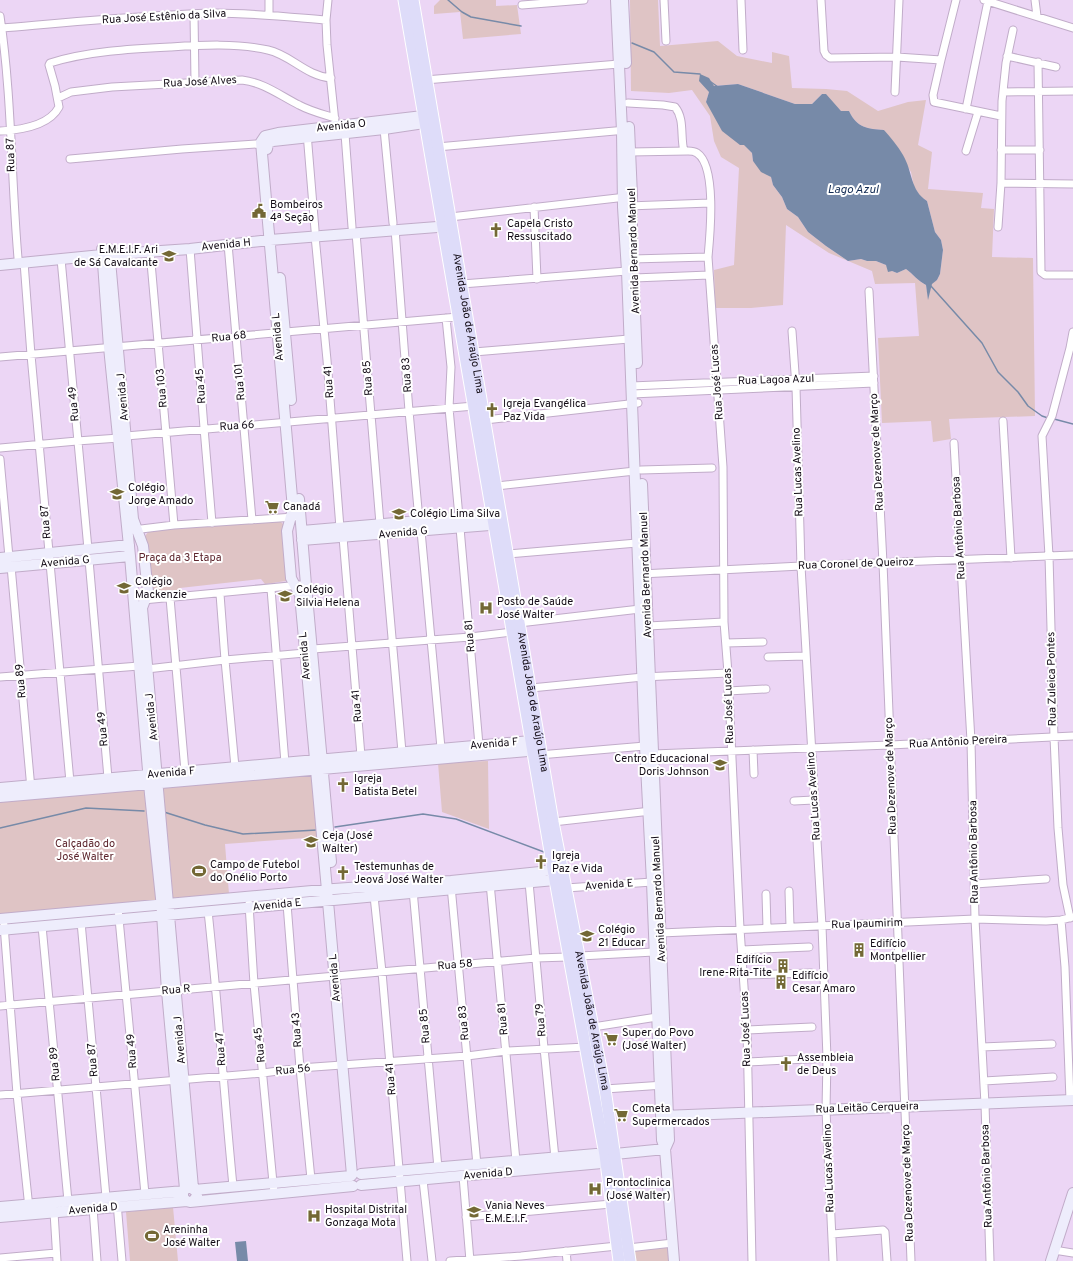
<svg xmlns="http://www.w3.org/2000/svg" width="1073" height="1261" font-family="Overpass,sans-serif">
<rect width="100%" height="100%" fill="#ecd6f5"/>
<path fill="#dfc4c5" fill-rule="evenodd" d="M440 0H496V6L517 5 521 34 463 39 460 12 434 14V6Z
M630 0H658L660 46 718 41 737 56 772 63V52L789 56 792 88 826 89 847 91 878 111 908 102 926 100 918 145 932 152 928 189 983 193 981 208 994 209 992 257 1033 258 1035 416 949 419 951 439 933 442 931 421 882 423 878 338 919 336 915 283 875 284 872 271 829 253 786 225 783 305 751 308H715L714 270 734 265 739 168 721 157 714 141 710 116 692 90 669 93 631 91ZM738 84 795 104H812L822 94 841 111H849C857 128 868 129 884 130L911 172 914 187 920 196 927 201 935 232 941 240 943 250 940 274 937 280 932 283 928 298 926 285C918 281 913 274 906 269L897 273 892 271 886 265 876 261H867L861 259 848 261 826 246 808 232 798 217 787 209 782 197 773 185 771 177 753 161 752 153 706 102 709 92 713 86Z
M280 521 284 525 289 577 286 581 265 584 261 579 180 588 177 592 155 594 151 590 145 536 149 531Z
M488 761 489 829 442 812 438 763Z
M313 775 319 837 225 844 229 894 173 898 169 848H166L160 785Z
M148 787 158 902 0 915V800Z
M173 1207 178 1261H130L126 1212Z
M668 1244 670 1261H632L634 1248Z"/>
<path fill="#778aa8" d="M700 74 709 78 714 86 738 84 795 104H812L822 94H826L841 111H849C857 128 868 129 884 130 891 138 898 146 903 155 913 172 910 190 927 201L935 232 941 240 943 250 940 274 937 280 932 284 928 300 926 285C918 281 913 274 906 269L897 273 892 271 888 272 886 265 876 261H867L861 259 848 261 826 246 808 232 798 217 787 209 782 197 773 185 771 177 761 172 753 161 752 153 744 145H740L722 131 706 102 709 92 699 81Z
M246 1241 248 1261H237L235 1242Z"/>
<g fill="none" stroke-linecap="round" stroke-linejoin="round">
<path stroke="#778aa8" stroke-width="1.5" d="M448 0 462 12 471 17 521 26
M632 43 654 52 674 72 700 74
M711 82 718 87
M930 285 982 343 998 372 1018 392 1028 406 1042 416 1048 418
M1054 419 1073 424
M164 812 205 825 243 834 317 830
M335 827 423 814 456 819 544 852
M0 828 86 808 144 811"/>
<defs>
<path id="street" d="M269 0V15
M328 0 326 20 327 45 335 122
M664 0 666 41
M741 0 743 50
M821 0 824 51 826 55 830 58 897 57 941 60
M956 0 941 60 933 95 934 102 1001 116
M984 0 1073 28
M1035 0 1037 16
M522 5 584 0
M194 14 195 82
M0 16C12 96 11 177 18 258
M2 28C72 22 143 15 214 13 251 13 289 17 326 20
M1007 56 1056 67
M1038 62 1041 272 1045 275H1073
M425 80 619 64
M895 92 899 0
M1003 92 1073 91
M58 98 71 92 112 87 242 80C265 83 279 95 299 105 310 111 322 114 335 118
M628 103 663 105 675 107C685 119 680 137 684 151
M966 109 988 1
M384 129 393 223
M0 131C20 130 49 126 59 107L55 86 49 65 50 63C89 51 131 49 171 47 202 45 237 43 268 50 291 55 306 76 331 78
M307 133 315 230
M345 134 352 227
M437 147 626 130
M1001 150H1040
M966 151 978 112
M630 152 688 151C691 151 694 151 697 153 717 166 710 236 708 257L723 467 724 622 728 673 740 929 747 1030 752 1261
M70 159 182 149 256 144 265 145
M1001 183 1073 184
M628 206 710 203
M534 207 537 279
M450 217 626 197
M998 227 1001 183 1002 101 1006 63 1013 30
M395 229 409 411 419 520
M356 233 380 524
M315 236 327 360 340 528
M228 244 252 520
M190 249 204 428 212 523
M150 251 174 525
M61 259 88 549
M632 259 708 257
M24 262 31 355 70 782
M634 278 709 275
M462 284 627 271
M869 291 883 563 911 1261
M446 318 451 367 449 408 459 517
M792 331 796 387 801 566 822 926 827 1058 826 1110 833 1261
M474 352 629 339
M0 357 458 317
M631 386 874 376
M632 394 874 383
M485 420 638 403
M1003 421 1011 558
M954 443 971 741 975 919 985 1104 990 1261
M0 448 77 441 119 438 126 436 474 406
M0 459 9 557
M641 470 712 468
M497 486 635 471
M460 528 479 745
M133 530 174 525 294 517
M421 531 441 748
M383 535 402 752
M343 537 361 756
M508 554 637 543
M89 560 108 778
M11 566 31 789
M641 574 801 566 1073 555
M271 589 285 763
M220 594 225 660 235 767
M170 598 185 771
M143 600 300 585
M519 623 640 609
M648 626 724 622
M726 643 763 642
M313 649 470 637 512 632
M768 657 806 656
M147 669 225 660 305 653
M0 677 139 666
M531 688 643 677 728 673
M728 691 766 689
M753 750 754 774
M539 755 645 746 653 754 890 745 1073 736
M794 801 814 800
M553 822 651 811
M529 882 544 1048 555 1158
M490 883 516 1161
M975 884 1046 879
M451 886 477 1165
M566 888 652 882
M413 890 438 1168
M789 891 790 927
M766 894 767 928
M374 896 382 972 407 1261
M249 904 254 984 274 1193
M287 904 300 1068 311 1179
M118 908 145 1194
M208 911C218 1003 224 1094 233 1186
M1070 918 1063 885 1058 828 1054 737 1049 556 1042 436 1052 416 1070 348 1073 332
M1061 920 1065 967 1070 1100
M81 922 106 1197
M4 925 17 1094 29 1208
M42 926 68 1201
M661 933 975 919 1046 921 1061 920 1073 917
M742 950 809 947
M580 956 654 952
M743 975 811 973
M0 1006 459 965 536 958 568 957
M593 1027 657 1017
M747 1030 812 1027
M982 1047 1052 1044
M747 1062 827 1058
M984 1081 1053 1077
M605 1089 664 1085
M0 1095 263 1073 300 1068 467 1056 506 1051 586 1047
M463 1176 470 1261
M423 1180 432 1261
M117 1203 122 1261
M93 1208 97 1261
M54 1212 57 1261
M466 1217 611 1204
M832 1234 883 1230 885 1232 887 1261
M628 1248 673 1243
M1054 1250 1073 1253
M566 1251 567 1261
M0 1258 56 1253
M450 1261 521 1256 617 1246"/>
<path id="secondary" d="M616 0 622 131 623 207 627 271 645 746 652 882 662 1140 665 1149 674 1261
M623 0 626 63
M629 127 632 196V255
M267 149 268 143 273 141 384 129 424 123
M102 249 109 347 130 556 150 794 161 898 167 991 185 1189
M109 249 133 519 143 546 148 592 142 608 193 1188
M0 265 102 255 190 249 270 240 450 226
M280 278 291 400
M634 289 637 363
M642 484 668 1116 669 1140 665 1149
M299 499 306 585 331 862
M302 531 500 514
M302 540 502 524
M0 558 129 545
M0 568 130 556
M0 788 531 741 539 743
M0 797 528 751 533 750 539 745
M0 919 334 889 451 881 540 872 553 869
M0 930 555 880
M663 1116 1073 1100
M361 1174 596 1154 605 1155 665 1149
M352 1175 327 890 300 595 291 578 287 531 293 509 261 142 265 136 278 133 423 116
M361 1185 613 1162
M194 1190 351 1176
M193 1201 197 1196 196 1191 191 1188H186L183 1192V1197L186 1201 190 1202 353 1186
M0 1207 184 1191
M0 1217 187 1201
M1051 1261 1073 1193"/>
<g id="primary">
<path d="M404 0 553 869 605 1155 619 1261"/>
<path id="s1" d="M413 0 553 822 605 1089 630 1261"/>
</g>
</defs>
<use href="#street" stroke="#c1acc9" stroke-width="9"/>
<use href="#secondary" stroke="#c1acc9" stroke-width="12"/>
<use href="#primary" stroke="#fff" stroke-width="13"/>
<use href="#street" stroke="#fff" stroke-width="7"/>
<use href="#secondary" stroke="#eeedfc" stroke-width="10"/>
<use href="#primary" stroke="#dedcf9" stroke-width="11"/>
</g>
<defs>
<symbol id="civic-bare" viewBox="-9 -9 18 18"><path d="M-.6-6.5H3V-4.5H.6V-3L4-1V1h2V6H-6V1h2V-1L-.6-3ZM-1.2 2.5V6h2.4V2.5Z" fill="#736835" stroke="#fff" stroke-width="2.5" paint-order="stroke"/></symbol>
<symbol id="church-bare" viewBox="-9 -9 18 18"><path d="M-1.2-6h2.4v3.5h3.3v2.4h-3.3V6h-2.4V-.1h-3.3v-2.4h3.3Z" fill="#736835" stroke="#fff" stroke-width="2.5" paint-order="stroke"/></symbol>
<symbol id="school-bare" viewBox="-9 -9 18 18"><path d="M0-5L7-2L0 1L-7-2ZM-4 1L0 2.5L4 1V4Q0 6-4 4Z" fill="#736835" stroke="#fff" stroke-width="2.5" paint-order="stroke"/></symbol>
<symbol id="supermarket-bare" viewBox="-9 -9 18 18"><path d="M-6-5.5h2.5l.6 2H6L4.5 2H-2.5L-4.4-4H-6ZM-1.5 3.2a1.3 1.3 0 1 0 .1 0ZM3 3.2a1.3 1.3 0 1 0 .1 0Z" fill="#736835" stroke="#fff" stroke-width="2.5" paint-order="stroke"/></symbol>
<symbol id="hospital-bare" viewBox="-9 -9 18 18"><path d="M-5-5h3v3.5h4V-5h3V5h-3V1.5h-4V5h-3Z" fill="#736835" stroke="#fff" stroke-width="2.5" paint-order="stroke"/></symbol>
<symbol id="stadium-bare" viewBox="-9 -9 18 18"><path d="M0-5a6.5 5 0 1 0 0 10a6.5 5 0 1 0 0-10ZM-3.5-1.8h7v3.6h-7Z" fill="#736835" stroke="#fff" stroke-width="2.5" paint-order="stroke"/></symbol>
<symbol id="building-bare" viewBox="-9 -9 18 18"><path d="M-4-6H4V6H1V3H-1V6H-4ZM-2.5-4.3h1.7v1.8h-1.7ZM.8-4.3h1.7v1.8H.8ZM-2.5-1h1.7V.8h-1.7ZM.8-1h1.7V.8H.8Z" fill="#736835" stroke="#fff" stroke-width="2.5" paint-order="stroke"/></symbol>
</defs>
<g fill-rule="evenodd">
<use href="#civic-bare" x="249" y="201" width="20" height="20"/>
<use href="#church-bare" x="486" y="220" width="20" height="20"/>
<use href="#school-bare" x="159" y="246" width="20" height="20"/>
<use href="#church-bare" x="482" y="400" width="20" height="20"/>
<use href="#school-bare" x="107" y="484" width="20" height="20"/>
<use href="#supermarket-bare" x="262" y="497" width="20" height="20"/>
<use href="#school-bare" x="389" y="504" width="20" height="20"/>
<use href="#school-bare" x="114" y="578" width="20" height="20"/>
<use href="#school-bare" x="275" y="586" width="20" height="20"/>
<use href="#hospital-bare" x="476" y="598" width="20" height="20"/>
<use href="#school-bare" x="710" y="755" width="20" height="20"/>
<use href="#church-bare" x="333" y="775" width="20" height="20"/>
<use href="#school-bare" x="301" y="832" width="20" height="20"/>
<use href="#church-bare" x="531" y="852" width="20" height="20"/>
<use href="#stadium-bare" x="189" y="861" width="20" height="20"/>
<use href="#church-bare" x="333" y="863" width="20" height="20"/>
<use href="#school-bare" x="577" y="926" width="20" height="20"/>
<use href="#building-bare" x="849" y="940" width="20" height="20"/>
<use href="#building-bare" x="773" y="956" width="20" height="20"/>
<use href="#building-bare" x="771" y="972" width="20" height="20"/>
<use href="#supermarket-bare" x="601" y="1029" width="20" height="20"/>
<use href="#church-bare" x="776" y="1054" width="20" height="20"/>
<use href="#supermarket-bare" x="611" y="1105" width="20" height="20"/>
<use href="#hospital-bare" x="585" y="1179" width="20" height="20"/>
<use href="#school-bare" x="464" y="1202" width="20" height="20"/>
<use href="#hospital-bare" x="304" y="1206" width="20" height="20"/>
<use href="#stadium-bare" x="142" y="1226" width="20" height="20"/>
</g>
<g text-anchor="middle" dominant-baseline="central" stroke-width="4" stroke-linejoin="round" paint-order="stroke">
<g font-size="11" fill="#120b15" stroke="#fff">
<text transform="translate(164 17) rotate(-3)">Rua José Estênio da Silva</text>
<text transform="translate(200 82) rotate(-3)">Rua José Alves</text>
<text transform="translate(341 126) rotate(-6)">Avenida O</text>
<text transform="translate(11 155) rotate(-92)">Rua 87</text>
<text transform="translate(226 245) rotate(-6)">Avenida H</text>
<text transform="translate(634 251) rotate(-92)">Avenida Bernardo Manuel</text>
<text stroke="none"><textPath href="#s1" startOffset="328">Avenida João de Araújo Lima</textPath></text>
<text transform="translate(229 337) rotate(-6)">Rua 68</text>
<text transform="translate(278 337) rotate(-95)">Avenida L</text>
<text transform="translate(407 375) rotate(-94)">Rua 83</text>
<text transform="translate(368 378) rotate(-94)">Rua 85</text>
<text transform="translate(776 380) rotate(-2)">Rua Lagoa Azul</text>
<text transform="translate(240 382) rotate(-95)">Rua 101</text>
<text transform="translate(329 382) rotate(-94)">Rua 41</text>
<text transform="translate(717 382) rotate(-94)">Rua José Lucas</text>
<text transform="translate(201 386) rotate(-94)">Rua 45</text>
<text transform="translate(162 388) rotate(-95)">Rua 103</text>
<text transform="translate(123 397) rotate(-95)">Avenida J</text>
<text transform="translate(74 404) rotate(-95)">Rua 49</text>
<text transform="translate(237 426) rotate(-4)">Rua 66</text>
<text transform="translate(877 452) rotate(-93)">Rua Dezenove de Março</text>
<text transform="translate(798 472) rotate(-92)">Rua Lucas Avelino</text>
<text transform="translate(46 522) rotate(-95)">Rua 87</text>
<text transform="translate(959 528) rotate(-93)">Rua Antônio Barbosa</text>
<text transform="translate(403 533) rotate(-5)">Avenida G</text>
<text transform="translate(65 562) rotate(-5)">Avenida G</text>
<text transform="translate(856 564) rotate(-2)">Rua Coronel de Queiroz</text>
<text transform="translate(646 575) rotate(-92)">Avenida Bernardo Manuel</text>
<text transform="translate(470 636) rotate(-95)">Rua 81</text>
<text transform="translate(305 656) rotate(-95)">Avenida L</text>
<text transform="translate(1052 679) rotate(-91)">Rua Zuleica Pontes</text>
<text transform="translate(21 681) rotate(-95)">Rua 89</text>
<text stroke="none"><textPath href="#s1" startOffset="712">Avenida João de Araújo Lima</textPath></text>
<text transform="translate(357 706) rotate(-95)">Rua 41</text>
<text transform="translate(729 706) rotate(-92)">Rua José Lucas</text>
<text transform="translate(152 717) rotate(-96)">Avenida J</text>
<text transform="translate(103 729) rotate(-95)">Rua 49</text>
<text transform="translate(958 742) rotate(-3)">Rua Antônio Pereira</text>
<text transform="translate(494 744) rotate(-5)">Avenida F</text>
<text transform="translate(171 773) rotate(-5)">Avenida F</text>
<text transform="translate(891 776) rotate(-92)">Rua Dezenove de Março</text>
<text transform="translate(814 796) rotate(-94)">Rua Lucas Avelino</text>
<text transform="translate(974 852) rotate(-91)">Rua Antônio Barbosa</text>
<text transform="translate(609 885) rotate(-4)">Avenida E</text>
<text transform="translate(659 899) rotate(-93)">Avenida Bernardo Manuel</text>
<text transform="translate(277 905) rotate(-6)">Avenida E</text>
<text transform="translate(867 924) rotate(-2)">Rua Ipaumirim</text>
<text transform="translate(455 965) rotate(-5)">Rua 58</text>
<text transform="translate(335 978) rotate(-95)">Avenida L</text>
<text transform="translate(176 990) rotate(-5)">Rua R</text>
<text transform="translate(503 1019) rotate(-95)">Rua 81</text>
<text transform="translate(541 1020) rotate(-95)">Rua 79</text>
<text stroke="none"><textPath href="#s1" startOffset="1036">Avenida João de Araújo Lima</textPath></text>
<text transform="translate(464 1023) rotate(-95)">Rua 83</text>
<text transform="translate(425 1026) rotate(-95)">Rua 85</text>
<text transform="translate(746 1029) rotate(-92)">Rua José Lucas</text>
<text transform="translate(297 1030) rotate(-94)">Rua 43</text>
<text transform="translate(180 1040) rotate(-95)">Avenida J</text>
<text transform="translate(260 1045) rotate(-96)">Rua 45</text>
<text transform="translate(221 1049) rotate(-94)">Rua 47</text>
<text transform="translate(132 1051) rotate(-94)">Rua 49</text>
<text transform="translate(93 1060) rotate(-95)">Rua 87</text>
<text transform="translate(55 1064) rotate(-95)">Rua 89</text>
<text transform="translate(293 1070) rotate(-6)">Rua 56</text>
<text transform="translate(391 1079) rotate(-95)">Rua 41</text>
<text transform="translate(867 1108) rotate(-2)">Rua Leitão Cerqueira</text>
<text transform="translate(829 1168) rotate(-92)">Rua Lucas Avelino</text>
<text transform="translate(488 1174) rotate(-5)">Avenida D</text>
<text transform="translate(987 1176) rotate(-92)">Rua Antônio Barbosa</text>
<text transform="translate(908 1183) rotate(-92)">Rua Dezenove de Março</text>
<text transform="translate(93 1209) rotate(-5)">Avenida D</text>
</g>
<g font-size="11" fill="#120b15" stroke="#fff" text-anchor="start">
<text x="270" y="205">Bombeiros<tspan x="270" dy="13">4ª Seção</tspan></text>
<text x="507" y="224">Capela Cristo<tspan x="507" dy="13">Ressuscitado</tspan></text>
<text x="158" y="250" text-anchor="end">E.M.E.I.F. Ari<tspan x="158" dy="13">de Sá Cavalcante</tspan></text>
<text x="503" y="404">Igreja Evangélica<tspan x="503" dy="13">Paz Vida</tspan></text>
<text x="128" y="488">Colégio<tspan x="128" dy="13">Jorge Amado</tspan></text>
<text x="283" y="507">Canadá</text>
<text x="410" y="514">Colégio Lima Silva</text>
<text x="135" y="582">Colégio<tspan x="135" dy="13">Mackenzie</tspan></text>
<text x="296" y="590">Colégio<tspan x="296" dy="13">Silvia Helena</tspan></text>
<text x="497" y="602">Posto de Saúde<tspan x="497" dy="13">José Walter</tspan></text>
<text x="709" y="759" text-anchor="end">Centro Educacional<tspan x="709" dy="13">Doris Johnson</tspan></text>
<text x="354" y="779">Igreja<tspan x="354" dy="13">Batista Betel</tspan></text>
<text x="322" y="836">Ceja (José<tspan x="322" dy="13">Walter)</tspan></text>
<text x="552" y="856">Igreja<tspan x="552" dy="13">Paz e Vida</tspan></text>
<text x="210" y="865">Campo de Futebol<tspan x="210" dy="13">do Onélio Porto</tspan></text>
<text x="354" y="867">Testemunhas de<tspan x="354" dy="13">Jeová José Walter</tspan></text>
<text x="598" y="930">Colégio<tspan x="598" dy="13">21 Educar</tspan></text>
<text x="870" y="944">Edifício<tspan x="870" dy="13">Montpellier</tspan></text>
<text x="772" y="960" text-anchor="end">Edifício<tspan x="772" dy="13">Irene-Rita-Tite</tspan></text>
<text x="792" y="976">Edifício<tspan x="792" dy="13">Cesar Amaro</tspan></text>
<text x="622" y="1033">Super do Povo<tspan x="622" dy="13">(José Walter)</tspan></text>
<text x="797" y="1058">Assembleia<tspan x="797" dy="13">de Deus</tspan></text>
<text x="632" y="1109">Cometa<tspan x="632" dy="13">Supermercados</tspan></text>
<text x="606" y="1183">Prontoclinica<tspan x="606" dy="13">(José Walter)</tspan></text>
<text x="485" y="1206">Vania Neves<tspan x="485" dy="13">E.M.E.I.F.</tspan></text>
<text x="325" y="1210">Hospital Distrital<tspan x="325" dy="13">Gonzaga Mota</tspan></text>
<text x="163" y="1230">Areninha<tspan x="163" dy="13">José Walter</tspan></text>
</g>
<g font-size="11" fill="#5d262e" stroke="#fff">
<text x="180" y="558">Praça da 3 Etapa</text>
<text x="85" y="844">Calçadão do<tspan x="85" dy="13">José Walter</tspan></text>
</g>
<g font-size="12" font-style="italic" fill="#132c54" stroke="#fff">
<text x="853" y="190">Lago Azul</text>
</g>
</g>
</svg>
